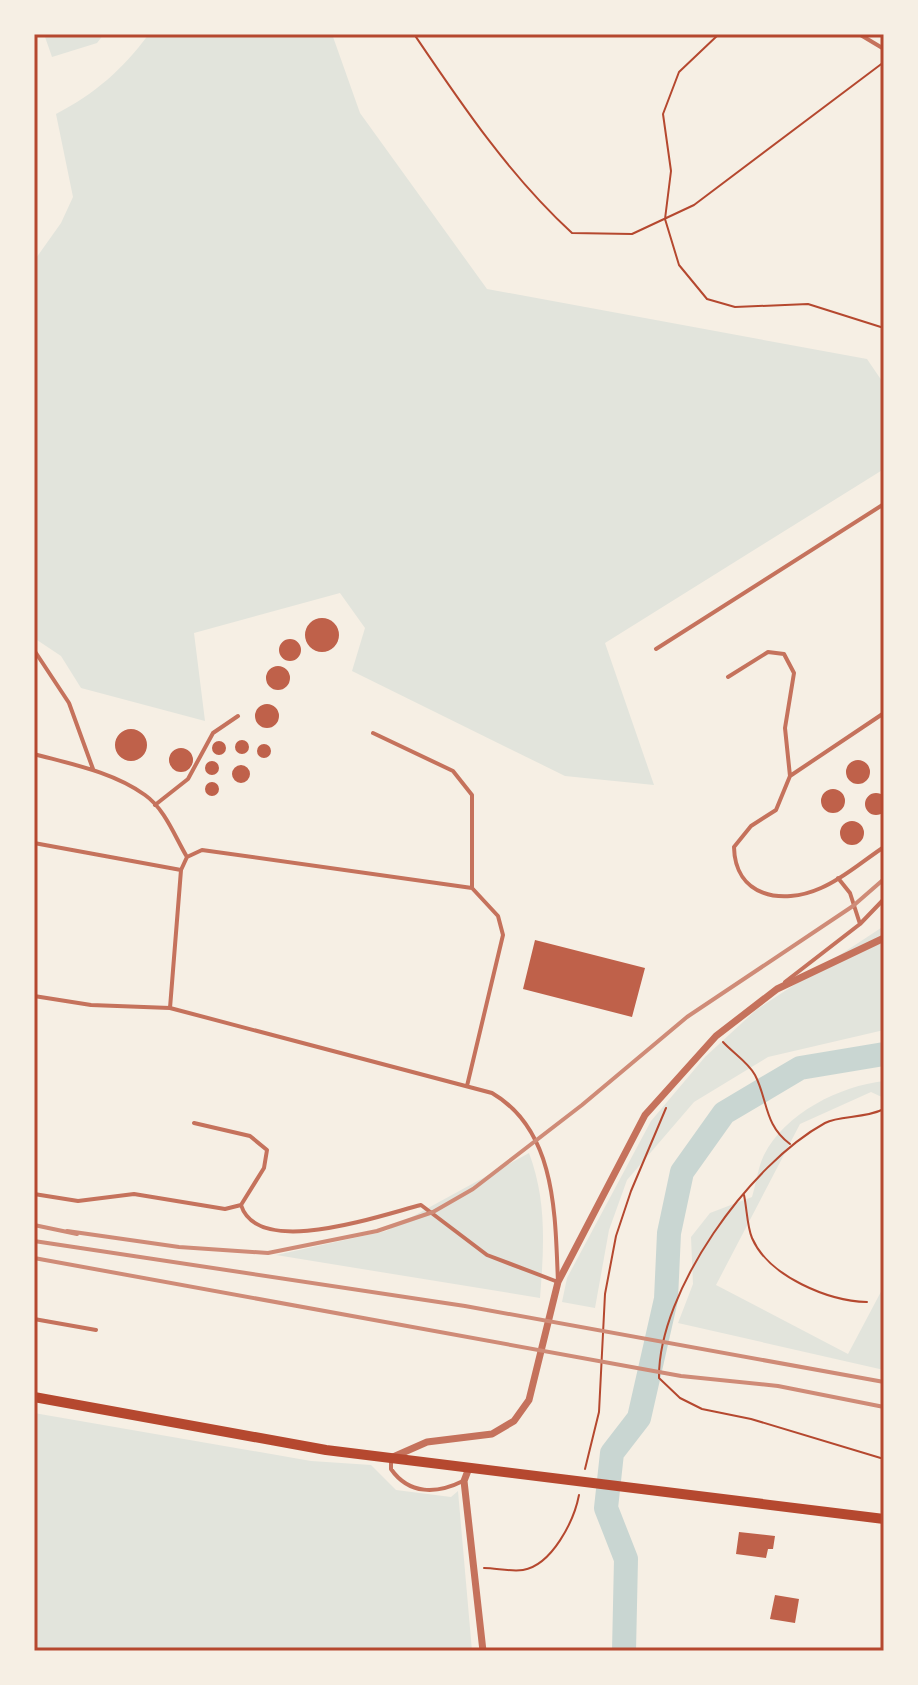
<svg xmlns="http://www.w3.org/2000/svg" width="918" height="1685" font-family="'IBM Plex Sans',sans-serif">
<rect width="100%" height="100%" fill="#f6efe4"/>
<path fill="#e2e4dc" d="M44 34H104L97 43 52 57Z
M149 34H332L360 113 487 289 867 359 884 384V469L605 643 654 785 565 776 352 671 365 628 340 593 194 633 205 721 81 688 61 656 34 638V261L61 223 73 197 56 114C96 93 122 70 149 34Z
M884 926V1030L768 1057 694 1102 627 1180 609 1230 595 1308 562 1302 567 1278 651 1121 705 1057 756 1010Z
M884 1081V1098L871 1092 800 1124 716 1285 848 1354 884 1286V1370L678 1323 693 1284 691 1237 710 1213 752 1197C756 1184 758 1167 764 1155 785 1113 840 1086 884 1081Z
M529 1153C547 1201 544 1247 540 1298L276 1255 386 1231Z
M34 1413 311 1461 371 1465 396 1490 451 1497 458 1491 472 1651H34Z"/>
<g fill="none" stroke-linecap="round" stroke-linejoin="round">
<path stroke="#c9d6d2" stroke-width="24" d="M624 1651 626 1559 606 1508 612 1453 639 1418 666 1299 669 1233 682 1172 724 1113 800 1068 884 1054"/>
</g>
<path fill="#bf614a" d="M305 635a17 17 0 1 1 34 0a17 17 0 1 1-34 0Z
M279 650a11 11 0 1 1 22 0a11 11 0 1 1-22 0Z
M266 678a12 12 0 1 1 24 0a12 12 0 1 1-24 0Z
M255 716a12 12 0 1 1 24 0a12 12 0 1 1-24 0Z
M115 745a16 16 0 1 1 32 0a16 16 0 1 1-32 0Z
M235 747a7 7 0 1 1 14 0a7 7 0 1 1-14 0Z
M212 748a7 7 0 1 1 14 0a7 7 0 1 1-14 0Z
M257 751a7 7 0 1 1 14 0a7 7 0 1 1-14 0Z
M169 760a12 12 0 1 1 24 0a12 12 0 1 1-24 0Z
M846 772a12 12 0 1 1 24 0a12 12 0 1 1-24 0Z
M205 768a7 7 0 1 1 14 0a7 7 0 1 1-14 0Z
M232 774a9 9 0 1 1 18 0a9 9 0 1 1-18 0Z
M205 789a7 7 0 1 1 14 0a7 7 0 1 1-14 0Z
M821 801a12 12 0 1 1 24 0a12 12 0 1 1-24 0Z
M865 804a11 11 0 1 1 22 0a11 11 0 1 1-22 0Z
M840 833a12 12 0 1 1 24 0a12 12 0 1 1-24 0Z
M535 940 645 968 632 1017 523 989Z
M739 1532 775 1536 773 1549H768L766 1558 736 1554Z
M775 1595 799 1599 795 1623 770 1619Z"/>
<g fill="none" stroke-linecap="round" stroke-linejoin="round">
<path stroke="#b5482f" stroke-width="2" d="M414 34C462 105 509 175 572 233L632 234 694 205 884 62
M719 34 679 72 663 114 671 171 665 219 679 265 707 299 735 307 808 304 884 328
M723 1042C732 1052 749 1063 755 1075 768 1100 764 1125 790 1144
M884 1109C864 1119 840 1115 825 1123 750 1164 658 1291 659 1378L680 1398 702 1409 751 1419 884 1459
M744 1195C747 1209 747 1226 752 1238 769 1277 829 1301 867 1302
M585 1469 599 1412 605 1294 616 1236 631 1191 666 1108
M484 1568C496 1568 511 1572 523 1570 552 1565 574 1521 579 1495"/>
<path stroke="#c5725c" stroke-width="4" d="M859 34 884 49
M656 649 884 504
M34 650 69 703 93 769
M728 677 768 652 784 654 794 673 785 728 790 776 776 810 751 826 734 847C735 896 781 906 821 888 843 879 864 860 884 847
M373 733 453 771 472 795V888
M34 754C71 764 113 772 145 795 165 809 175 837 187 857
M790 776 884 713
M155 805 188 779 213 733 238 716
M34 843 181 870
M838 878 850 893 860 924
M785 982 860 924 884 899
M34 996 91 1005 170 1008 492 1093C557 1131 555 1216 558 1282L487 1255 421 1205C381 1215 258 1259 241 1205L264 1168 267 1150 250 1136 194 1123
M170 1008 181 870 187 857 202 850 472 888 498 916 503 935 467 1086
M34 1194 78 1201 134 1194 225 1209 241 1205
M34 1319 96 1330
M391 1460V1469C409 1495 437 1494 463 1481"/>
<path stroke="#c5725c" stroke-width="7" d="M393 1457 427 1442 492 1434 514 1421 529 1400 558 1282 645 1115 716 1036 777 989 884 938
M469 1468 464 1481 483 1651"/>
<path stroke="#b5482f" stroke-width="10" d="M34 1397 326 1450 884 1519"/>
<path stroke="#cf8b77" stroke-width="4" d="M34 1225 77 1234
M67 1231 179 1247 268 1253 377 1231 433 1212 473 1189 582 1105 687 1017 853 906 884 879
M34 1241 465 1306 884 1382
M34 1258 681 1376 778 1386 884 1407"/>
</g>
<rect width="918" height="1685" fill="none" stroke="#f6efe4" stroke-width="72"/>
<rect x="36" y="36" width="846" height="1613" fill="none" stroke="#b5482f" stroke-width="3"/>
</svg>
